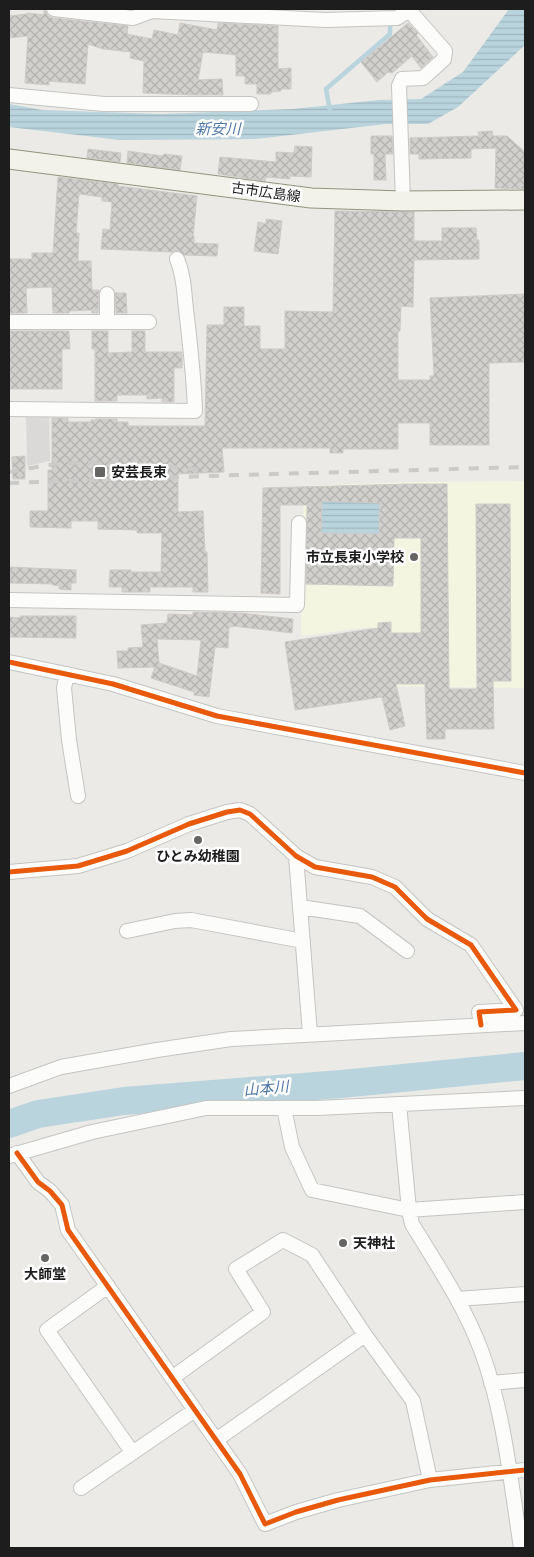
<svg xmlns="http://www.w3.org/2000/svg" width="534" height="1557" font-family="'Asap Condensed','Noto Sans JP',sans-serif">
<defs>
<pattern id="water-rules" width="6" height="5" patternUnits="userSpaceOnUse" patternTransform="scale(1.25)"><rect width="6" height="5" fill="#bad4de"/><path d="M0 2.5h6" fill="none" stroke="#9fb6be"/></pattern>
<pattern id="building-cross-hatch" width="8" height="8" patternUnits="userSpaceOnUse" patternTransform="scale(1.25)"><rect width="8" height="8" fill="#d2d0cd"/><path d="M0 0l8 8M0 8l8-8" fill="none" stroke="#b4b2b0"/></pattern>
</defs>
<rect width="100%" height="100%" fill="#ebeae6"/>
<path fill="#dad9d7" d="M26 416H49L50 461 27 466Z"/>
<path fill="#f4f5e0" d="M525 481V688L381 686 371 627 301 636 304 486 413 482Z"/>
<path fill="url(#water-rules)" d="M509 9H525V45L458 107 428 124H386L256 139 120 140 9 127V104L42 110 161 114 293 109 379 100 421 99 463 72Z
M322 501 380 503 379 534 321 533Z"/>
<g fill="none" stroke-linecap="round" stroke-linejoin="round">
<path stroke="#bad4de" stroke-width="4.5" d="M330 111 326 89 390 34V22"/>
<path stroke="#bad4de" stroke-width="28" d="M9 1124 38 1114 124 1101 341 1084 525 1066"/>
</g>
<path fill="url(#building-cross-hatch)" stroke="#cecbc7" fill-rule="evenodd" d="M44 9 48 16 53 18 128 26 127 34 152 39 154 30 178 35 180 23 217 30 218 23 278 26V69L291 68V89H281V91L271 92V94H257V84H245V76H236V55L203 52 198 80 222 79 223 95H192L143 93 144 61 130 58 131 52 103 49 88 44 85 84 49 81V85L25 83 28 36 9 38V16L27 14V13L44 15Z
M408 23 418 33 416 35 433 57 421 68 412 56 392 73 388 72 377 82 361 62Z
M492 131 493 136H507L525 152V189L495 188 496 148 471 149V158L419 159V154H410V138L479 136 478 132Z
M371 136H392L393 154H385L386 180H374V154H371Z
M295 146 312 147 311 177 290 176V179L266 177 265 181 218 174 220 157 276 162V152L294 153Z
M88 149 121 153 120 162 87 158Z
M128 151 163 156 164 154 182 156 180 170 127 163Z
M58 177 118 184V186L197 196 193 236H194V243L218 244 217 256 184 255 178 250 172 252 101 249 103 229 110 230 112 202 102 201V197L79 194 76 233H79L78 261H91L92 290H99L98 313H92V310L69 311V313H53L52 287 26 288 27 313H9V259H32V253H53Z
M335 211 414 212V241H442V228H476L477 240H479V259L414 260 413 307 401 306 400 331H398V380H430V376H434L430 298 525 294V362L489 363V445H430V423H398V449H343V453H330V448H222L224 472 178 474V512L203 511 205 552H207L208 592H193V587H150V592H122V587H109L110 570H131V572H161L162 533H137V530L98 529V521H71V528L30 527V511H48V470H52V418H68V422H91V420H95V419H117V422H128V426H205L207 325H224V307H244V326H260V349H285V311L333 312Z
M266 219 282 221 278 254 254 251 258 222 266 224Z
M115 293H126L127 313H116Z
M9 331H69L70 349H62V389H9Z
M92 331H108V353L132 352V331H145V352H182V368H174V402H162V398L147 399V395H117V401H95V349H92Z
M25 456V479H13L12 457Z
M408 484H447L449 689H477L476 504H510L511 681H493L494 729H445V739H427L425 684H396L405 726 390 730 382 697 295 710 285 642 378 628V623L391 622V633H421V538H394L393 586 306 584 307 505H280V594L261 593 263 488ZM322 501 380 503 379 534 321 533Z
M10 567 76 570V583H71V590L59 589V586L53 585V584L10 583Z
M193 612 240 613 293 619 292 633 233 626V627H229L228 648 215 647 209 697 194 695V692L151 678 155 667 118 668 117 651H128V648L143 647 141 625 167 623 168 614 193 615ZM157 639 201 640 197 676 159 663Z
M20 616H76V638L9 637V617L20 618Z"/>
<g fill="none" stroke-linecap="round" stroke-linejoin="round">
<defs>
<path id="minor" d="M54 9 133 18 152 11 325 20 397 18 409 10
M9 95 104 104H251
M403 201 399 86 402 79 423 78 444 59 445 51 408 9
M9 322H149
M107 322V294
M9 409 195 411C194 377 190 343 186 309 184 292 184 275 177 259
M9 600 297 605 299 523
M9 662 113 684 217 716 525 773
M67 674 64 688 69 740 78 796
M296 856 310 1034
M9 872 78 866 127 851 189 824 227 812 240 810 250 814 296 856 315 867 372 877 395 887 427 919 471 945 516 1010 479 1012 481 1025
M300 907 360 916 407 951
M127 931 175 921 191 920 303 941
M9 1086 61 1067 157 1050 231 1039 525 1023
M399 1104 409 1210 412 1224C437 1265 464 1305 481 1350 504 1411 511 1484 521 1548
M284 1108 292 1147 312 1190 409 1210 525 1202
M17 1153 38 1182 50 1191 62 1205 68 1230 240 1474 265 1524 296 1512 338 1500 430 1480 525 1470
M9 1156 92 1132 206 1108H317L525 1098
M108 1286 47 1330 132 1452
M458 1299 525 1294
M172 1378 263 1312 236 1269 283 1240 312 1255 365 1335 413 1401 430 1480
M491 1383 525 1380
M216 1440 365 1335
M81 1488 195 1410"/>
<path id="secondary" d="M9 159 311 198 403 201 525 200"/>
</defs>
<use href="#minor" stroke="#c4c4c2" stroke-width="16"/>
<use href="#secondary" stroke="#91947f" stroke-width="21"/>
<use href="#minor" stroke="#fcfcfb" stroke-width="14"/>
<use href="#secondary" stroke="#f2f2ea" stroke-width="19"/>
<path stroke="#cacac9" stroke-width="4" stroke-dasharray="10 10" stroke-linecap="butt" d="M9 472C25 469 42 466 58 464 109 460 158 465 208 471
M9 483 238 475 525 467"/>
<defs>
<path id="cycleway" d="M9 662 113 684 217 716 525 773
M9 872 78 866 127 851 189 824 227 812 240 810 250 814 296 856 315 867 372 877 395 887 427 919 471 945 516 1010 479 1012 481 1025
M17 1153 38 1182 50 1191 62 1205 68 1230 240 1474 265 1524 296 1512 338 1500 430 1480 525 1470"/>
</defs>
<use href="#cycleway" stroke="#fff" stroke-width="8"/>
<use href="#cycleway" stroke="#e8590c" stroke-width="5"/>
</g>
<g fill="#656563" stroke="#fff" stroke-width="2">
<rect x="94" y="466" width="12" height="12" rx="2.5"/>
<circle cx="414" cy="557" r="5"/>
<circle cx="198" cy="840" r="5"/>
<circle cx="343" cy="1243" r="5"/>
<circle cx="45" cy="1258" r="5"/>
</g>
<g text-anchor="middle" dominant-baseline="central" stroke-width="5" stroke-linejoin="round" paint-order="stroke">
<g font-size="14" fill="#1d1d1d" stroke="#fff">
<text transform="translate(266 192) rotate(8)">古市広島線</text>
</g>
<g font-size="14" font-weight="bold" fill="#1d1d1d" stroke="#fff" text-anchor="start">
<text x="111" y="472">安芸長束</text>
<text x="404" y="557" text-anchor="end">市立長束小学校</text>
<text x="198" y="856" text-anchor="middle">ひとみ幼稚園</text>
<text x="353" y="1243">天神社</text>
<text x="45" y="1274" text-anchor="middle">大師堂</text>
</g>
<g font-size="15" font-style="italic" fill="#4e77a8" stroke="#fff">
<text x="218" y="128">新安川</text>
<text transform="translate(266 1088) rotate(-5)">山本川</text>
</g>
</g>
<rect width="534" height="1557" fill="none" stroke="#1d1d1d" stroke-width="20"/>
</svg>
